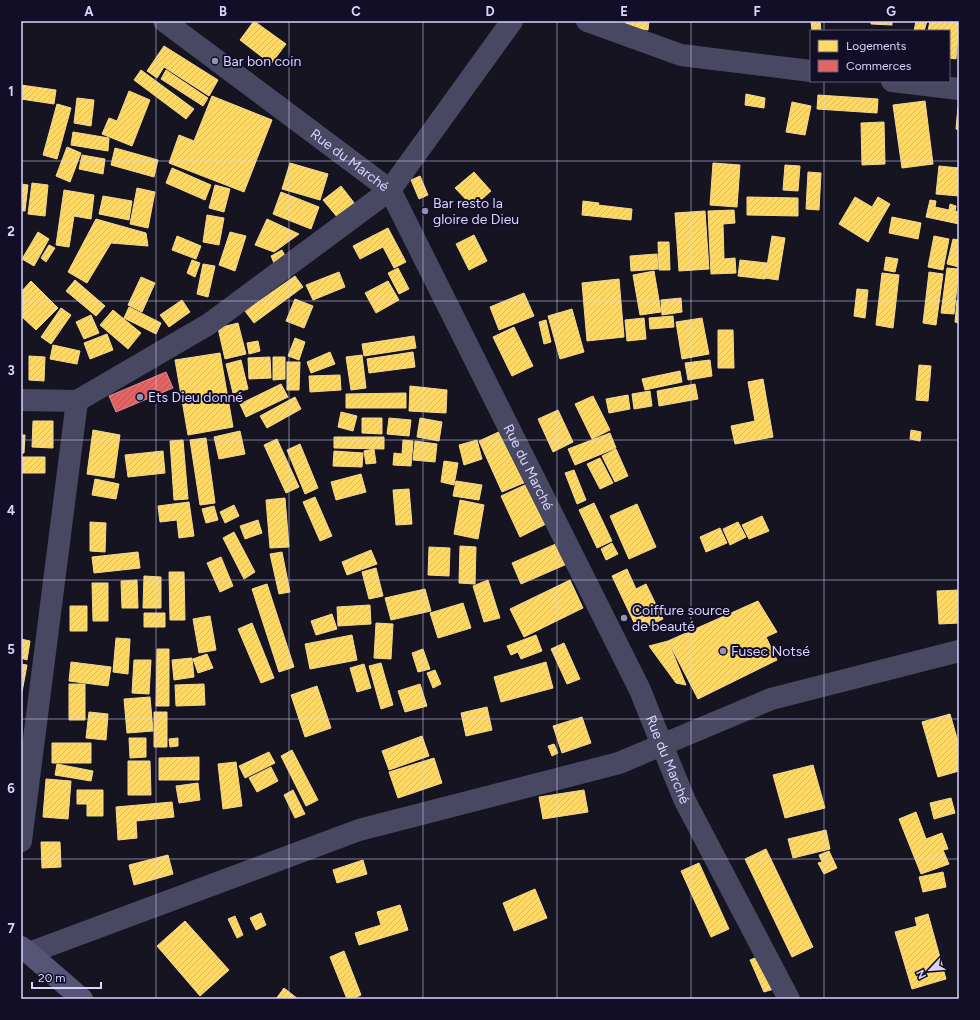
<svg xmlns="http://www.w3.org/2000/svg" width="980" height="1020" font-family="Figtree,sans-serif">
<defs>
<pattern id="homes-hatch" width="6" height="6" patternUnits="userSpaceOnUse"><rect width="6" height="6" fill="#ffd966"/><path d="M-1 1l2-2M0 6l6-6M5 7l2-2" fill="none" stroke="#d9ba61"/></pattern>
<pattern id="shops-hatch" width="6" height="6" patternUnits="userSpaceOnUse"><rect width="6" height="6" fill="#e06666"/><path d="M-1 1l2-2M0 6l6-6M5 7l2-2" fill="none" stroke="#b05b5e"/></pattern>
</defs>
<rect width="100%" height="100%" fill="#161421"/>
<path fill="url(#homes-hatch)" stroke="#f3d894" d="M254 21 286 44 271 64 240 40Z
M625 21H649L648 30 625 27Z
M811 21H820L821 31H812Z
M871 21H892V25L871 24Z
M916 21H927L924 31H914Z
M930 21H959L956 59 949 58V31H928Z
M164 46 218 80 209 96 164 67 157 78 147 71Z
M141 70 194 109 186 119 134 80Z
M166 70 208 98 203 106 161 79Z
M21 85 56 90 54 104 21 99Z
M129 91 150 100 132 146 102 134 109 118 117 121Z
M746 94 765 98 764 108 745 105Z
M818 95 878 99 877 113 817 109Z
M212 96 272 120 244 192 169 163 179 135 194 141Z
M77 98 94 100 91 126 74 123Z
M925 101 933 164 902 168 893 105Z
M792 102 811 106 805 135 786 132Z
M57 104 71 108 57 159 43 155Z
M958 107H959V130L956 129Z
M884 122 885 164 862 165 861 123Z
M73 132 109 138 108 151 71 145Z
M67 147 81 153 70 182 56 176Z
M115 148 158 160 154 177 111 165Z
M82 155 105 159 103 174 79 169Z
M290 163 328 174 320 200 282 189Z
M713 163 740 165 737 207 710 205Z
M785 165 800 166 798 191 783 190Z
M939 166 959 168V196L936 194Z
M172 168 211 185 205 200 166 183Z
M474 172 491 191 473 207 455 188Z
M808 172 821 173 819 210 806 209Z
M420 176 428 195 419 199 411 180Z
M32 183 48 185 45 216 28 214Z
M21 184 28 185 25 211H21Z
M215 185 230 189 224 212 209 208Z
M341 186 355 204 338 218 323 200Z
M137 188 155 192 148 228 130 224Z
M64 190 94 195 91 219 74 216 69 247 56 245Z
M281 192 319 207 311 229 273 214Z
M103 196 132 201 129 220 99 214Z
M747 197 798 198V216L747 215Z
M855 197 872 207 878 197 890 204 868 242 839 224Z
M930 200 936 201 935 207 949 210 950 204 956 206 955 211 959 212V224L926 217Z
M583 201 599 203 598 205 632 209 631 220 582 215Z
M734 210 735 223 723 224 724 259 735 258 736 273 711 274 708 211Z
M705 211 709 269 679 271 675 213Z
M207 215 224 218 219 245 203 242Z
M892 217 921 223 918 239 889 233Z
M96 219 146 233 148 246 111 243 87 283 68 272Z
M267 219 299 234 274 252 255 245Z
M388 228 406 262 394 268 383 247 360 259 353 246Z
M38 232 49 239 34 266 22 259Z
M230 232 246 236 235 271 219 265Z
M474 235 487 261 469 270 456 244Z
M177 236 201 246 196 259 172 250Z
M772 236 785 238 778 280 765 278Z
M934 236 949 239 943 270 928 267Z
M953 239 959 240V267L947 264Z
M658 242H669L670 270H659Z
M49 245 55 248 46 262 41 258Z
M282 250 285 256 274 263 271 256Z
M657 254 658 269 631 271 630 256Z
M886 257 898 259 895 272 884 270Z
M192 260 200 263 195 277 187 273Z
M740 260 767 263 765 279 738 276Z
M203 264 215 266 208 297 197 294Z
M398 268 409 289 399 294 388 273Z
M947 268 959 269 954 314 941 313Z
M654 271 661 312 640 315 633 275Z
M339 272 345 287 313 300 306 285Z
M929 272 943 274 936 325 923 323Z
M882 273 899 275 893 328 876 325Z
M295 276 303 287 254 323 245 311Z
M141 277 155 283 142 312 128 305Z
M619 279 624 337 587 341 582 283Z
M75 280 105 306 96 316 66 291Z
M31 281 58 308 36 330 21 316V292Z
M388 281 399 300 376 313 365 293Z
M857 289 868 290 865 318 854 316Z
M524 293 534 316 499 330 490 307Z
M681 298 682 312 662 315 661 300Z
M295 299 313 306 304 328 286 321Z
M182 300 190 312 169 327 160 315Z
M957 300H959V323L955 322Z
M129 307 161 323 156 334 124 318Z
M61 308 71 315 51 344 41 337Z
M572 309 584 352 560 359 548 316Z
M113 310 141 333 128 349 100 325Z
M91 315 99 333 84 339 76 322Z
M673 316 674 327 650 329 649 318Z
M644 318 646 339 627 341 625 320Z
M702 318 709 354 682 359 676 322Z
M546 320 551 342 544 344 539 322Z
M238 323 246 354 225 359 218 328Z
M514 327 533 366 512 376 493 337Z
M718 330H733L734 368H718Z
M107 334 113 350 90 359 84 343Z
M414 336 416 348 364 356 362 344Z
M295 338 305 342 299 360 288 356Z
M258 341 260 351 249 354 247 343Z
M53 345 80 351 77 364 50 359Z
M330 352 335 364 311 373 307 362Z
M413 352 415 367 369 373 367 359Z
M220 353 233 427 188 435 175 360Z
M362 355 366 388 351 390 346 357Z
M29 356 45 357 44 381 29 380Z
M270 357 271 378 249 379 248 358Z
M273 357H285V379L273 380Z
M241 360 248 389 233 393 226 364Z
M710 360 712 376 688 380 685 363Z
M287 362H300L299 390H287Z
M919 365 931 366 928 401 916 400Z
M680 371 682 382 645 390 642 379Z
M340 375 341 390 310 392 309 376Z
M763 379 773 437 735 444 731 426 755 421 748 382Z
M281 384 288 397 246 417 240 404Z
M695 384 698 399 659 406 657 391Z
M410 386 447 390 446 413 409 411Z
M650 391 652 406 634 409 632 394Z
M406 393V408H346V394Z
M628 395 630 409 609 413 606 399Z
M593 396 610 430 592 439 575 404Z
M295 397 301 409 267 428 260 416Z
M558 410 573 442 553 452 538 419Z
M341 412 357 416 353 431 338 427Z
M362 418H382V434L362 433Z
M389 418 411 420 409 436 387 434Z
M420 418 442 422 439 441 417 437Z
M33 421H53V448L32 447Z
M93 430 120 435 114 478 87 474Z
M503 430 526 482 502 492 479 441Z
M911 430 921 432 920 441 910 439Z
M240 431 245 454 219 459 214 437Z
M610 433 616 448 575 465 568 449Z
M21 435H25L24 453H21Z
M334 437H384V449L334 448Z
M206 438 215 503 200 505 190 440Z
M277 439 299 487 286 493 264 445Z
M183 440 188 499 174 500 170 441Z
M403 440 413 441 411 466 393 465 394 453 402 454Z
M477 440 482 459 464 465 459 445Z
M415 441 437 444 435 462 413 460Z
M300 444 318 488 305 494 287 450Z
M374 449 376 463 366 464 364 451Z
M616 449 628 476 615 482 602 456Z
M163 451 165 473 128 477 125 455Z
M334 451 363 453 362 467 333 466Z
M21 457H45V473H21Z
M600 458 613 483 600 489 587 464Z
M444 461 458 463 454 485 441 482Z
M574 470 586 500 577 504 565 473Z
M361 474 366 492 336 500 331 482Z
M95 479 119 484 116 499 92 495Z
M456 481 482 485 479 500 453 496Z
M527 484 546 524 520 537 501 496Z
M409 489 412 524 396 525 393 490Z
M315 497 332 536 320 541 303 502Z
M285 498 289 547 270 548 266 500Z
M460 500 484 505 478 539 454 534Z
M189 502 194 536 179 538 177 520 160 522 158 506Z
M594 503 612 541 597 548 579 510Z
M637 504 656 547 629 559 610 516Z
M234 505 239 516 225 523 220 512Z
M214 506 218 520 206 523 202 509Z
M762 516 769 531 749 539 742 525Z
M258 520 262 533 245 539 240 526Z
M90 522 106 523 105 552 90 551Z
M738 522 746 537 730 545 723 529Z
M720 528 727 543 706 552 700 537Z
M234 532 255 572 244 579 223 538Z
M558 543 567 564 521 584 512 563Z
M612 543 618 554 606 560 601 549Z
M460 546 476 547 475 584 459 583Z
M429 547 450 548 449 576 428 575Z
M371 550 377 564 347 575 342 562Z
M138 552 140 568 94 573 92 557Z
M282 552 290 592 279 594 270 554Z
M221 557 233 586 220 592 207 563Z
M376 568 383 596 369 599 362 572Z
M627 569 636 589 646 584 663 619 638 631 612 576Z
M169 572H184L185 620H170Z
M144 576 161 577V608H143Z
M137 580 138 608H122L121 581Z
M488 580 500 618 484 622 473 586Z
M570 580 583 608 524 637 510 609Z
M92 583H108V621H93Z
M267 584 294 667 279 672 252 589Z
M425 589 431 611 391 620 385 598Z
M959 590V623L939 624 937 591Z
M758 601 777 632 766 637 777 660 698 699 668 641Z
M463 603 471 628 438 638 430 613Z
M370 605 371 624 338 626 337 607Z
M70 606H87V631H70Z
M144 613H165V627H144Z
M332 614 337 629 316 635 311 621Z
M210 616 216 650 199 653 193 619Z
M252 623 274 678 261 683 238 629Z
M376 623 393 624 391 659 374 658Z
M352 635 357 660 310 669 305 644Z
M536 635 542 651 521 659 518 652 511 655 507 646Z
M116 638 130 639 128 674 113 672Z
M21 639 30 641 27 660 21 658Z
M668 641 686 685 676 683 649 646Z
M564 643 580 679 567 684 551 649Z
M157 649H169V706H156Z
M423 649 430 669 418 672 412 653Z
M207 654 213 668 198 673 193 659Z
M192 658 194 677 174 680 172 660Z
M134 660H151L149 694 132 693Z
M71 662 111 667 108 686 69 681Z
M546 662 553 688 501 702 494 677Z
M381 663 393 705 381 709 369 666Z
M21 664 27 665 22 692H21Z
M364 664 371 688 357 692 350 668Z
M435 670 441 684 433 688 427 673Z
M69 684H85V720H69Z
M204 684 205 705 176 706 175 685Z
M420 684 427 706 405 712 398 691Z
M317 686 331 728 305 737 291 695Z
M150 697 153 731 127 733 124 699Z
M487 707 492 730 466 736 461 713Z
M89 712 108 714 106 740 86 738Z
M154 712H167V747H154Z
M950 714 959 745V771L938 777 922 722Z
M582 717 591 743 562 753 553 726Z
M422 736 429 756 389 770 382 751Z
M129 738H146V757L130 758Z
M178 738V746L170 747 169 739Z
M52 743H91V763H52Z
M554 744 558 753 552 756 548 746Z
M292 750 318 800 306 806 281 756Z
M269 752 275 763 245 778 239 766Z
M199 757V780H159V758Z
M434 758 442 783 398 798 389 772Z
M128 761H150L151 795H128Z
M236 762 242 806 223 809 218 764Z
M57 764 93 771 91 781 55 775Z
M813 765 825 808 785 818 773 775Z
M271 767 278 781 257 792 249 778Z
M46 779 71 781 68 819 43 817Z
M198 783 200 800 179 803 176 786Z
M77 790H103V816H87V804H77Z
M293 790 305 814 295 818 284 795Z
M584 790 588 812 543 819 539 797Z
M951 798 955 813 934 819 930 803Z
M172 802 174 817 136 821 137 838 118 840 116 807Z
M916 812 926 839 942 833 948 849 943 850 949 864 921 874 899 819Z
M826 830 830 849 793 858 788 839Z
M41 842H60L61 867 42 868Z
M766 849 813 947 792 957 745 859Z
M829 851 837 868 824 874 818 863 822 862 819 855Z
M168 855 173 874 134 885 129 865Z
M363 860 367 874 337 883 333 870Z
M699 863 729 929 711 937 681 871Z
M943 872 946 887 923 892 919 877Z
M535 889 547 918 514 931 503 903Z
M400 905 408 930 359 945 355 933 381 925 377 912Z
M261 913 266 925 256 930 250 918Z
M928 914 946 979 912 989 895 932 917 926 915 918Z
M235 916 243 935 237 938 228 919Z
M185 921 229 970 200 996 157 946Z
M344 951 361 995 352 999H347L330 957Z
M760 956 774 989 764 992 750 960Z
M284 988 298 999H276Z"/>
<path fill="url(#shops-hatch)" stroke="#de8794" d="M166 372 173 388 116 412 109 396Z"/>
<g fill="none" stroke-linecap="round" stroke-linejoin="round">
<g stroke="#484862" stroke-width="22">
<path id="s1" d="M164 21 390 190 640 690 662 745 685 801 789 999"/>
<path d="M587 21 681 55 811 71"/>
<path d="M892 81 959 89"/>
<path d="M21 400 77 401 209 324 390 190 512 21"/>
<path d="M21 841 77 401"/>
<path d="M29 953 359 830 619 763 771 699 959 651"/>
</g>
<path stroke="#575575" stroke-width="22" d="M21 947 29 953 82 999"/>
</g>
<path fill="none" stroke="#d8d4ff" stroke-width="1" stroke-opacity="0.55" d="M156 21V999M289 21V999M423 21V999M557 21V999M691 21V999M824 21V31M824 81V999M21 161H959M21 301H959M21 440H959M21 580H959M21 719H959M21 859H959"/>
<g fill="#9491b1" stroke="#120e27" stroke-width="1.5">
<circle cx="215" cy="61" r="4"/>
<circle cx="425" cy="211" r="4"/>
<circle cx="140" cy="397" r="4"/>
<circle cx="624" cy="618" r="4"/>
<circle cx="723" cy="651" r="4"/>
</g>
<g text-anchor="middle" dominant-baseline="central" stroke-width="4" stroke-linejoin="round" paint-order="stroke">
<g font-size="14" fill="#d8d4ff" stroke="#120e27" text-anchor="start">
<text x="223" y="61">Bar bon coin</text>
<text x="433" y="203">Bar resto la<tspan x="433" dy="16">gloire de Dieu</tspan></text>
<text x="148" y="397">Ets Dieu donné</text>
<text x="632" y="610">Coiffure source<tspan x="632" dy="16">de beauté</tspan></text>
<text x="731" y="651">Fusec Notsé</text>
</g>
<g font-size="14" fill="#d8d4ff" stroke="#120e27">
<text stroke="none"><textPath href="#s1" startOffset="232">Rue du Marché</textPath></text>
<text stroke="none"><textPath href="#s1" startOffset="592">Rue du Marché</textPath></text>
<text stroke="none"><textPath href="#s1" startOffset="916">Rue du Marché</textPath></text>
</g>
</g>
<rect width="980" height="1020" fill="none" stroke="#120e27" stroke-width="44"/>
<rect x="810" y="30" width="140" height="52" fill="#120e27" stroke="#615d7d"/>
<rect x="818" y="40" width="20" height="12" fill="#ffd966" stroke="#615d7d"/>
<text x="846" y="50" font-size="12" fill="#d8d4ff">Logements</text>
<rect x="818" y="60" width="20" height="12" fill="#e06666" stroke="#615d7d"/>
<text x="846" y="70" font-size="12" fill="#d8d4ff">Commerces</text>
<g transform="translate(930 970) rotate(244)" stroke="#120e27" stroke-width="3" paint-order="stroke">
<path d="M0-3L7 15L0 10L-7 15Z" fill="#d8d4ff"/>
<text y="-6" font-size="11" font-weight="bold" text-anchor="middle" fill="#d8d4ff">N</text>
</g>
<path d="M32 982v6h69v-6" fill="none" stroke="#d8d4ff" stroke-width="2"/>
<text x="38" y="982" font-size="12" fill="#d8d4ff" stroke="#120e27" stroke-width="3" paint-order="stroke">20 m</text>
<rect x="22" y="22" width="936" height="976" fill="none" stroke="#d8d4ff" stroke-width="1.5"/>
<g font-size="13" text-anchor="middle" font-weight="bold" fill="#d8d4ff">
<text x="89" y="16">A</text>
<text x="223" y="16">B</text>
<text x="356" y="16">C</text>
<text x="490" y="16">D</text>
<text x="624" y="16">E</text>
<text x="757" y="16">F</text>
<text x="891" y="16">G</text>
<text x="11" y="96">1</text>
<text x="11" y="236">2</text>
<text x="11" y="375">3</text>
<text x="11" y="515">4</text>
<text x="11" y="654">5</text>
<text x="11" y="793">6</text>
<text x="11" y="933">7</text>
</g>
</svg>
